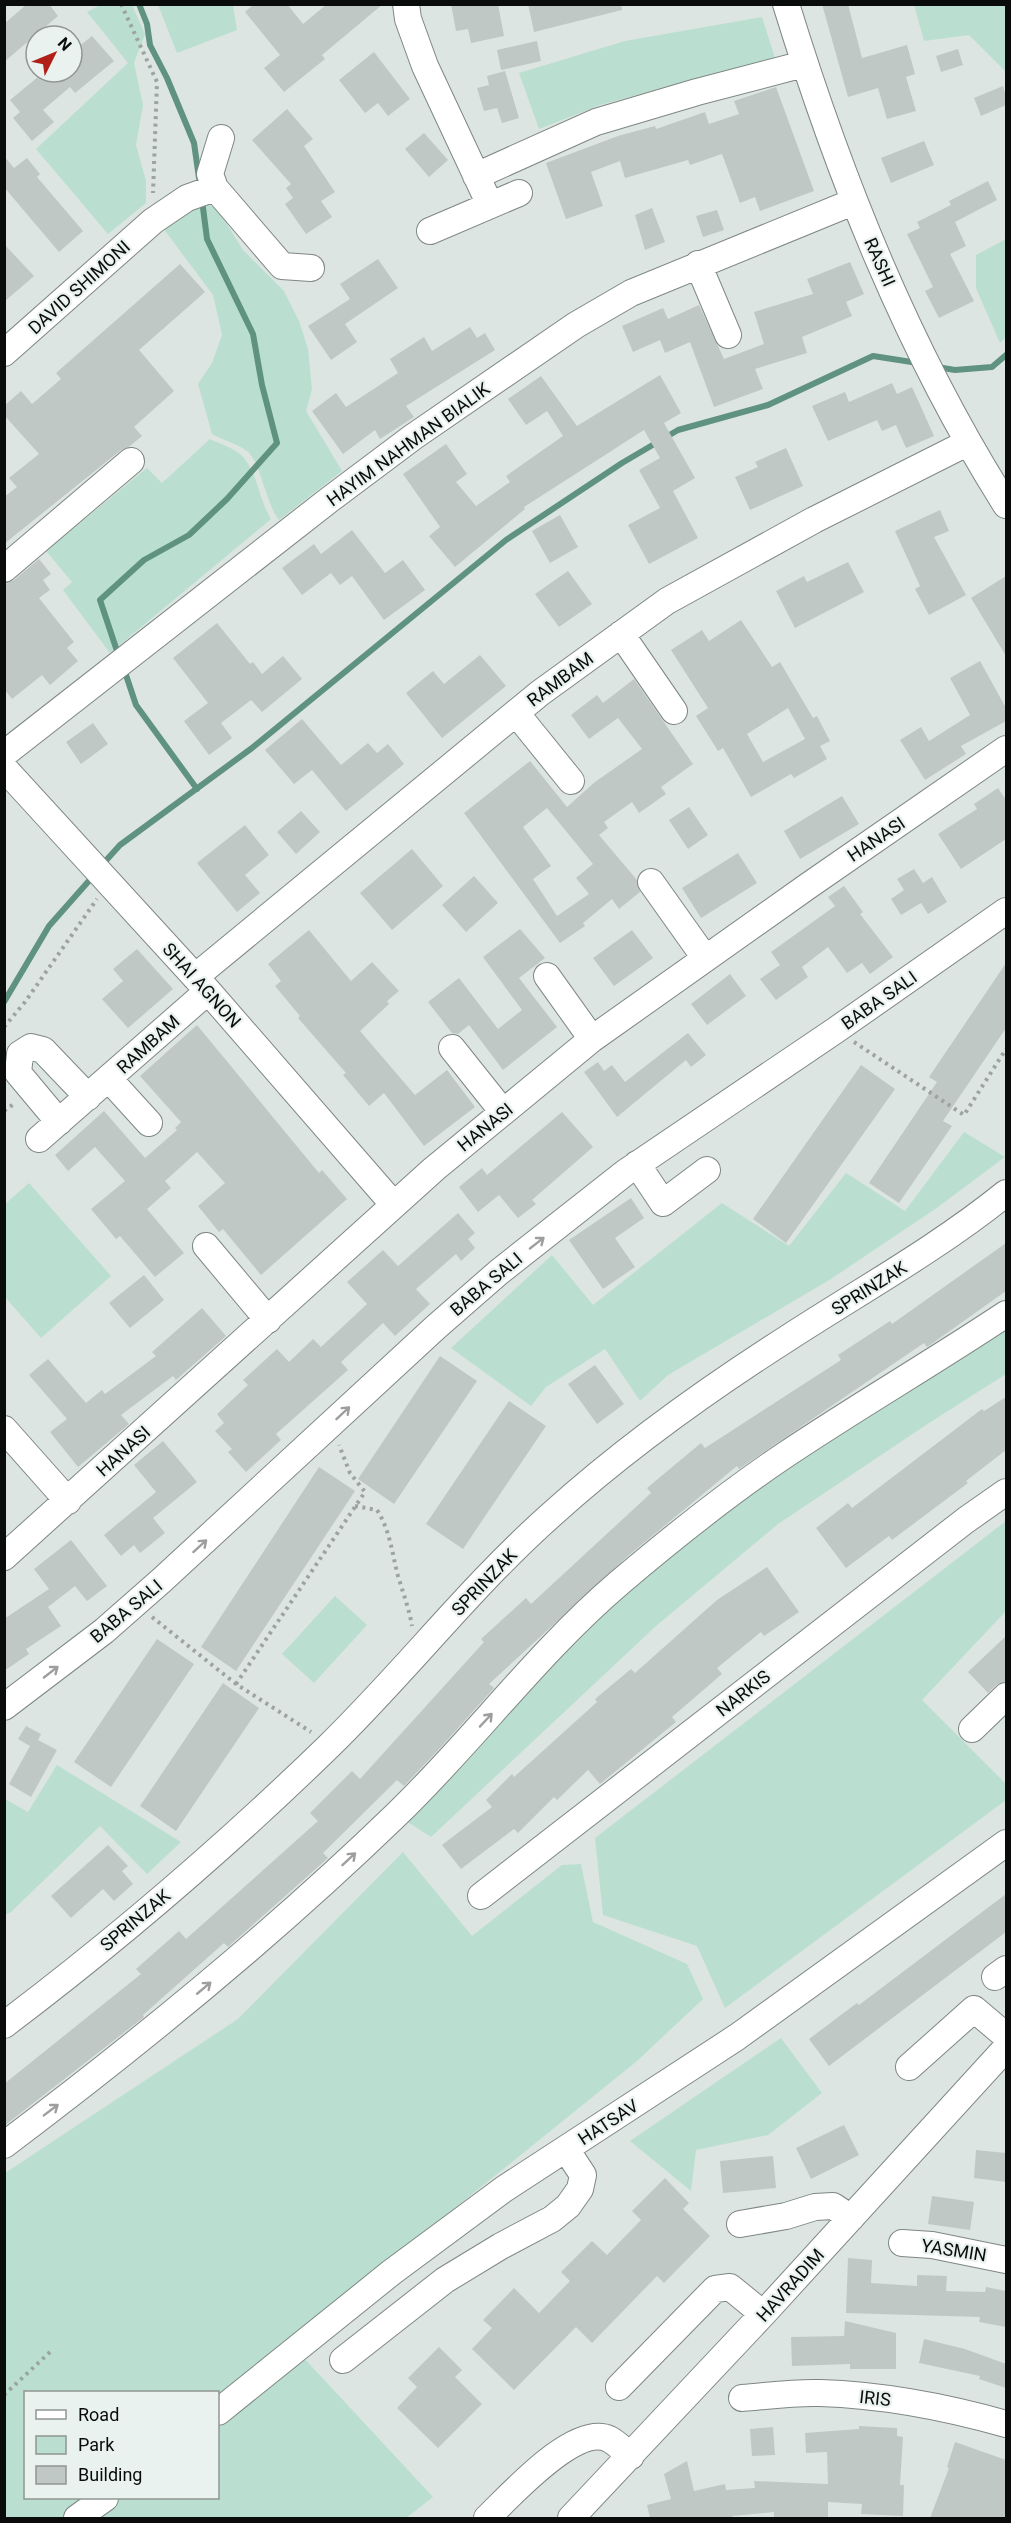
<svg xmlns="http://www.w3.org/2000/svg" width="1011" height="2523" font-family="Roboto,sans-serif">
<rect width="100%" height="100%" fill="#dce5e1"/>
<path fill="#badfd0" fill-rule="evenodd" d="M100 5H132L145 34 134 63 143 105 136 145 146 181V203L108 234 36 149 128 63 87 12Z
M158 5H233L237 30 177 53Z
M914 5H1006V72L969 35 924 41Z
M762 17 775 58 600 105 539 129 519 73 625 41Z
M204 202 218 210 243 250 284 291 299 321 308 349 312 389 306 411 342 471 279 520C266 504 260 460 247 451 238 444 223 440 212 434L198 384 212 363 222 335 213 295 163 228Z
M1006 239V337L1000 343 976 288V255Z
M210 439C220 444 237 449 244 458 258 475 259 500 271 519L110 653 63 590 72 582 46 551 147 468 162 483Z
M964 1132 1005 1157 938 1207 831 1279 668 1375 640 1401 605 1349 546 1387 531 1406 451 1348 552 1255 593 1305 722 1203 789 1246 846 1173 905 1211Z
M29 1183 111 1276 41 1338 5 1297V1204Z
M1006 1327V1374L926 1425 778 1524 656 1626 431 1837 406 1821 570 1647 622 1595 672 1553 789 1466Z
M1006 1521V1611L922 1700 1006 1784V1800L725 2008 697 1946 603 1915 595 1838Z
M335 1596 367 1625 314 1683 282 1654Z
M57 1765 181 1842 147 1874 100 1826 11 1912 5 1915V1799L28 1812Z
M403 1852 472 1936 562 1865 581 1864 593 1922 687 1964 703 1999 637 2061 289 2342 433 2497 406 2518H5V2173L238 2019ZM26 2392H218V2498H26Z
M781 2038 822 2093 768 2135 696 2150 691 2191 630 2141Z"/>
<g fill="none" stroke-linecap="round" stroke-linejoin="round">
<path stroke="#5f9280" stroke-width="6" d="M139 4 147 24 150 45 167 78 194 143 199 178
M937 367 955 370 992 367 1006 355
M119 657 100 600 144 560 189 535 227 499 277 443 262 385 253 334 207 239 202 200
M124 669 136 705 197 789
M101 866 120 845 252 748 506 540 622 463 678 430 768 405 873 356 918 363
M4 1002 49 926 95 874"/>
</g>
<path fill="#c0c8c5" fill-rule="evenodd" d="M27 4H49L58 16 4 62V24Z
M254 4H287L303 24 327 4H383L322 55 325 59 284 92 264 68 280 55 245 12Z
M451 4H498L504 36 471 43 468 29 456 31Z
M528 4H621L622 10 534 32Z
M822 4H848L862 58 907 45 915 74 906 77 916 111 887 119 878 88 848 97Z
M92 36 114 61 75 93 70 87 43 110 54 122 32 141 13 118 20 112 10 100 44 72H72V52Z
M537 41 541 61 501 70 497 50Z
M958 49 963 65 941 72 936 56Z
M374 52 410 99 388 116 378 103 365 113 339 80Z
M505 71 519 118 502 123 497 108 484 111 477 88 489 85 487 76Z
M1003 86 1006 96V105L981 116 974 98Z
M776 87 814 191 760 211 755 197 740 203 722 154 690 165 688 160 625 178 620 161 591 172 603 206 566 219 546 163 618 136 655 126 656 129 705 112 709 124 739 114 734 101Z
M287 109 313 139 304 146 335 192 321 201 332 217 306 234 285 204 293 198 286 188 291 184 252 140Z
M424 133 448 160 429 177 405 149Z
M924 141 934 165 891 183 881 158Z
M4 156 14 168 27 158 40 174 37 177 83 231 59 252 4 187Z
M988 181 997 200 955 222 966 246 950 254 974 301 939 318 925 291 933 287 907 234 920 228 917 222 951 205 949 201Z
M652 208 665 242 645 250 635 215Z
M717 210 724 230 703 237 696 216Z
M4 244 34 276 4 302Z
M378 259 398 288 345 324 357 342 331 360 308 326 350 299 340 284Z
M850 262 864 294 846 302 852 316 802 337 807 353 755 369 763 389 714 407 690 342 665 353 660 340 633 352 622 326 663 308 668 319 699 305 724 359 764 344 754 312 813 294 807 279Z
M180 264 205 292 139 350 174 391 134 427 142 436 130 446 121 450 4 544V497L17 487 9 478 39 454 4 415V406L21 391 32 404 61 379 56 373Z
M470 327 477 338 485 333 495 350 406 406 414 417 380 439 375 430 343 454 312 411 336 393 346 407 398 373 390 359 424 337 432 351Z
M660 375 681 413 664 423 695 478 673 491 698 538 649 564 628 525 660 508 639 470 660 458 644 430 524 507 525 509 455 567 429 536 440 527 403 474 446 444 467 474 456 482 476 506 510 482 506 476 563 436 547 411 526 425 508 399 541 376 577 426Z
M892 383 897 394 912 387 934 436 906 448 896 425 882 431 877 420 828 441 812 406 845 392 849 402Z
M786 448 803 486 750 510 735 477 758 467 755 462Z
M940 510 949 531 934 537 966 595 929 615 915 589 920 586 895 531Z
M560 515 578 547 550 563 532 531Z
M352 530 385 573 403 560 425 590 384 620 352 576 340 585 331 573 302 595 282 568 314 544 321 554Z
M39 559 51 574 43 580 50 590 39 598 74 642 67 648 78 661 50 685 42 675 12 699 4 689V585L14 580Z
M848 562 864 592 795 628 776 591 804 576 807 582Z
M568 571 592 604 559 627 535 594Z
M1006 576V656L971 598Z
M741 620 772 667 780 662 813 718 817 716 830 741 820 746 827 759 794 778 791 774 751 797 723 748 718 751 696 716 708 708 671 650 702 630 709 641ZM788 708 805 739 763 762 747 734Z
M217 623 250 664 253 662 262 674 283 656 302 679 262 712 251 700 221 723 232 738 209 755 184 721 208 703 173 658Z
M480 655 506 686 442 738 406 693 433 671 444 684Z
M980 661 1006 708V721L961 746 966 754 925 780 900 740 921 727 929 741 970 715 950 678Z
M634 679 693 764 661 787 666 794 639 813 632 802 604 822 608 828 599 835 637 880 640 892 619 909 612 899 583 923 585 926 560 943 464 813 530 761 567 807 595 782 642 749 618 718 589 739 571 715 597 695 603 703ZM547 808 593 864 576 878 589 894 557 916 533 879 551 866 523 827Z
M302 719 341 765 368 743 377 753 388 744 404 764 346 811 312 770 294 784 265 750Z
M93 723 108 744 81 764 66 742Z
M998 788 1006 800V839L961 869 938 834 977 809 974 804Z
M842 796 859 824 800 859 784 831Z
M689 807 708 835 688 849 669 820Z
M301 811 320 832 296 854 277 832Z
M245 825 269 855 245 875 260 893 237 912 197 863Z
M412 849 443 886 392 930 360 893Z
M738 853 757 883 701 918 682 888Z
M914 869 923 883 932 877 947 902 928 914 921 903 901 915 891 899 904 890 897 879Z
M474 876 498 903 466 932 442 905Z
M844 886 863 912 860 914 893 957 870 974 862 963 847 973 828 947 802 967 808 977 776 1000 760 979 780 965 771 952 835 906 828 897Z
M520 929 545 958 519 978 557 1027 503 1070 469 1025 458 1034 452 1033 428 1002 459 978 498 1029 522 1010 483 957Z
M309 930 351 981 372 962 399 991 387 1001 389 1004 360 1031 415 1095 447 1070 475 1107 424 1146 384 1093 369 1106 343 1075 346 1073 298 1018 300 1016 275 986 281 981 268 964Z
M632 930 653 958 614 986 593 958Z
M137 949 173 989 128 1028 102 999 123 981 113 969Z
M1006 963V1028L943 1121 952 1126 899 1203 869 1183 937 1082 929 1077Z
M730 974 746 996 707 1025 691 1004Z
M197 1025 319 1173 322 1170 347 1199 261 1275 223 1229 219 1232 198 1206 225 1183 197 1152 165 1181 171 1188 147 1209 184 1253 155 1277 120 1236 116 1239 91 1209 125 1181 95 1147 68 1171 55 1155 104 1111 145 1158 177 1130 175 1128 181 1122 140 1076Z
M688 1033 706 1055 691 1067 686 1060 617 1117 584 1072 598 1062 604 1071 612 1065 625 1082Z
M861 1065 895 1089 786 1243 753 1219Z
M562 1112 593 1147 532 1200 536 1204 518 1218 499 1195 478 1212 459 1187 482 1168 487 1175Z
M631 1198 644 1218 615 1238 635 1267 603 1289 569 1240Z
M458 1213 475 1233 468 1239 475 1248 461 1261 456 1254 416 1289 430 1304 395 1336 383 1323 341 1362 348 1370 276 1434 281 1440 246 1472 228 1452 232 1449 215 1431 224 1423 217 1414 248 1385 243 1380 277 1349 289 1362 313 1339 321 1347 367 1304 347 1282 383 1250 398 1266Z
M1006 1243V1291L930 1345 927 1347 924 1343 739 1469 737 1466 629 1555 489 1684 494 1688 441 1747 404 1786 397 1780 323 1853 328 1858 228 1947 224 1943 143 2015 144 2017 4 2126V2084L141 1974 136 1969 179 1931 186 1939 318 1821 310 1813 352 1771 360 1779 484 1642 481 1639 526 1598 531 1604 651 1493 647 1488 701 1443 705 1448 841 1360 838 1355 890 1321 892 1324Z
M144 1275 164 1300 130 1328 109 1303Z
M202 1308 226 1336 176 1380 173 1376 121 1415 129 1424 78 1467 50 1432 67 1419 29 1375 48 1359 86 1403 102 1390 105 1394 156 1356 152 1352Z
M440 1356 477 1381 394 1504 358 1479Z
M595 1365 624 1404 597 1424 568 1384Z
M1006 1397V1450L966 1481 968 1483 892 1540 889 1536 846 1568 816 1528 848 1503 852 1508 982 1409 984 1411Z
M509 1401 546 1426 463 1549 426 1524Z
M163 1441 197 1482 153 1518 165 1533 140 1553 134 1545 121 1556 104 1535 156 1492 134 1465Z
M319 1467 355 1491 236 1671 201 1647Z
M71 1540 107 1586 87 1601 75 1586 48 1607 61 1626 26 1649 29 1654 4 1671V1619L49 1589 34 1569Z
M767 1567 799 1612 764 1636 761 1632 717 1668 722 1674 672 1717 676 1722 600 1784 588 1770 557 1800 554 1797 518 1833 514 1829 461 1869 442 1845 492 1807 486 1800 512 1774 514 1777 597 1702 595 1699 631 1669 635 1673 717 1600Z
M1006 1636V1681L996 1685 988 1693 968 1672Z
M157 1639 194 1664 111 1787 74 1762Z
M223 1683 259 1708 176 1831 140 1806Z
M26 1726 41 1734 38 1740 57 1750 31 1797 9 1784 30 1746 18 1739Z
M108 1845 128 1866 122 1871 133 1884 114 1901 103 1889 71 1918 51 1896Z
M1006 1894V1932L829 2066 809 2039 857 2003 859 2005Z
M844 2125 859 2155 811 2179 796 2148Z
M976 2150 1006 2153V2182L974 2178Z
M773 2156 776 2188 723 2193 720 2161Z
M665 2178 689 2203 683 2209 710 2236 664 2283 657 2276 592 2343 576 2327 514 2390 472 2349 492 2328 483 2320 514 2288 539 2313 570 2281 561 2272 592 2241 607 2255 641 2220 632 2211Z
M932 2196 974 2202 970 2230 928 2224Z
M848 2258 872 2260 871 2283 917 2286V2275L947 2276 946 2291 985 2292 986 2287 1006 2291V2327L979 2322 980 2317 846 2313Z
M845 2321 896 2333V2369H850V2364L792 2366 791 2337 844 2336Z
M924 2339 965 2349 1006 2364V2388L979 2379 980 2376 919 2363Z
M439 2347 462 2370 455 2377 482 2404 438 2448 397 2408 417 2387 408 2378Z
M859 2426 897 2428V2436L903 2437 900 2485H904L903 2516 861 2514 862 2504 828 2502V2518H774V2512L732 2516 733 2518H650L647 2505 671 2499 664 2474 687 2461 694 2491 725 2484 726 2490 755 2488 754 2481 828 2484 827 2452 806 2453 805 2433 859 2429Z
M773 2427 775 2455 752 2456 750 2429Z
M955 2442 1006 2460V2518H930L949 2468 947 2467Z"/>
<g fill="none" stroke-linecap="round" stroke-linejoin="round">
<defs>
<path id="minor" d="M406 4 408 19 425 66 490 205
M786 4C840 179 908 350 1006 505
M221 138 210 174 215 188 282 266 311 268
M476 176 596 122 697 92 804 64
M430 231 519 193
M698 264 728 335
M4 353 153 221 187 198 215 188
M4 569 131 461
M621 634 674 711
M516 713 571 781
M4 754 329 500 413 437 576 325 631 293 853 202
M4 768 208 991 394 1205
M651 882 705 958
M547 976 592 1039
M195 977 540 693 667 601 814 520 967 443
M452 1048 503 1112
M109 1079 149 1123
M59 1122 18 1073 20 1054 31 1047 43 1050 88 1097
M39 1139 208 991
M637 1164 663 1203 707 1170
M206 1246 268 1320
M4 1429 68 1501
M4 1557 434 1169 592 1039 808 886 1006 749
M4 1707 104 1631 162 1580 436 1327 499 1272 626 1172 836 1030 1006 911
M972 1729 1006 1696
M481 1896 966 1520 1006 1492
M995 1977 1006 1969
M4 2025C118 1939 226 1846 328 1747 405 1672 471 1586 551 1515 624 1449 705 1391 788 1338 862 1290 938 1248 1006 1193
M909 2067 974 2009 1006 2036
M4 2145C141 2042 273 1934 396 1815 473 1741 537 1653 619 1583 672 1538 727 1494 785 1455 858 1406 934 1362 1006 1314
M740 2224 786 2216 815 2207 833 2206 851 2218
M902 2243 932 2245 1006 2260
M343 2360 445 2280 501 2246 552 2219 568 2206 580 2189 583 2175 566 2149
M619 2387 715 2289 730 2287 763 2314
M742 2398C768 2396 794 2392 820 2393 883 2395 946 2407 1006 2424
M218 2412 392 2272 504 2189 737 2037 1006 1843
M77 2518 105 2498
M487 2518C510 2496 575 2423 609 2439 617 2443 624 2451 631 2456
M571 2518 763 2314 1006 2048"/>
</defs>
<use href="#minor" stroke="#7f8784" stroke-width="28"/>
<path stroke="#9ca3a0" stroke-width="4" stroke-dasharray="3 4.5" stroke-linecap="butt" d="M121 4 157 82 153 193
M4 1027 25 1002 97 899
M854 1042 964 1115 1006 1049
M4 1111 15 1103
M355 1506 377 1510C390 1530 392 1553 398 1576 403 1593 409 1608 412 1626
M152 1617 236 1684 311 1732
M236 1684 365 1492 350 1473 339 1445
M4 2395 50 2352"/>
<use href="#minor" stroke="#fff" stroke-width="26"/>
</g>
<defs><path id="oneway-shaft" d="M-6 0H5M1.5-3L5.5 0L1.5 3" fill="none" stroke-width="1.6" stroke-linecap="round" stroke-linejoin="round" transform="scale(1.5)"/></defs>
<g stroke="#9d9e9d">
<use href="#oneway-shaft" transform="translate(537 1243) rotate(-38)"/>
<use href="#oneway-shaft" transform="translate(343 1413) rotate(-43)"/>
<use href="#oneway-shaft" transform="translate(200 1546) rotate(-42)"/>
<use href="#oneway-shaft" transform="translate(51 1672) rotate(-38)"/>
<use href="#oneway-shaft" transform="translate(486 1720) rotate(-47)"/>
<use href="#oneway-shaft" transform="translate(349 1859) rotate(-43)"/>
<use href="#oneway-shaft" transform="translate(204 1988) rotate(-40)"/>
<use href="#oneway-shaft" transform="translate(51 2110) rotate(-37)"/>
</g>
<g text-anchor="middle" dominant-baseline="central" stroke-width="4.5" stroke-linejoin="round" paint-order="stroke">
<g font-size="18" fill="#0a0c0b" stroke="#e9f2ee">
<text transform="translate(880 262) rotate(66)">RASHI</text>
<text transform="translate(79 287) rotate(-42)">DAVID SHIMONI</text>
<text transform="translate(408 444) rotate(-36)">HAYIM NAHMAN BIALIK</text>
<text transform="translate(560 679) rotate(-37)">RAMBAM</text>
<text transform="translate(876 839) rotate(-34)">HANASI</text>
<text transform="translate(202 985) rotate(48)">SHAI AGNON</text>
<text transform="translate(879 1000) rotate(-35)">BABA SALI</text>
<text transform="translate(148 1044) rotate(-42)">RAMBAM</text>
<text transform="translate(485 1127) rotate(-39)">HANASI</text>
<text transform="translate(486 1284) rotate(-40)">BABA SALI</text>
<text transform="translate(869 1288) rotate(-32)">SPRINZAK</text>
<text transform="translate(123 1451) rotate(-42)">HANASI</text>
<text transform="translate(484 1582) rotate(-46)">SPRINZAK</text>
<text transform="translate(126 1611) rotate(-40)">BABA SALI</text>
<text transform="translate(743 1693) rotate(-38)">NARKIS</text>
<text transform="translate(135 1920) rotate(-40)">SPRINZAK</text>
<text transform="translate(608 2122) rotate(-33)">HATSAV</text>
<text transform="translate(954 2250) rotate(9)">YASMIN</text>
<text transform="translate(790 2285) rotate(-48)">HAVRADIM</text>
<text transform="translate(875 2398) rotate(6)">IRIS</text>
</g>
</g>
<rect width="1011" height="2523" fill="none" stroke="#0a0c0b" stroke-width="12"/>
<rect x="24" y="2391" width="195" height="108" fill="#e9f2ee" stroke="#909693" stroke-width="1.5"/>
<rect x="36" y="2410" width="30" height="9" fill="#ffffff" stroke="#909693" stroke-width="1.5"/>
<text x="78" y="2421" font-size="18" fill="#0a0c0b">Road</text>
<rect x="36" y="2436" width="30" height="18" fill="#badfd0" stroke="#909693" stroke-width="1.5"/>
<text x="78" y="2451" font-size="18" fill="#0a0c0b">Park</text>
<rect x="36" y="2466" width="30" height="18" fill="#c0c8c5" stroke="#909693" stroke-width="1.5"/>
<text x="78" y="2481" font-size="18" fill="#0a0c0b">Building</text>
<g transform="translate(54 54) rotate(47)"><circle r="28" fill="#e9f2ee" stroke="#909693" stroke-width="1.5"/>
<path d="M0-4.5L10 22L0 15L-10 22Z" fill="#b02019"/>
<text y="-9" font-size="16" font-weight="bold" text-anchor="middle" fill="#0a0c0b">N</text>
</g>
</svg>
